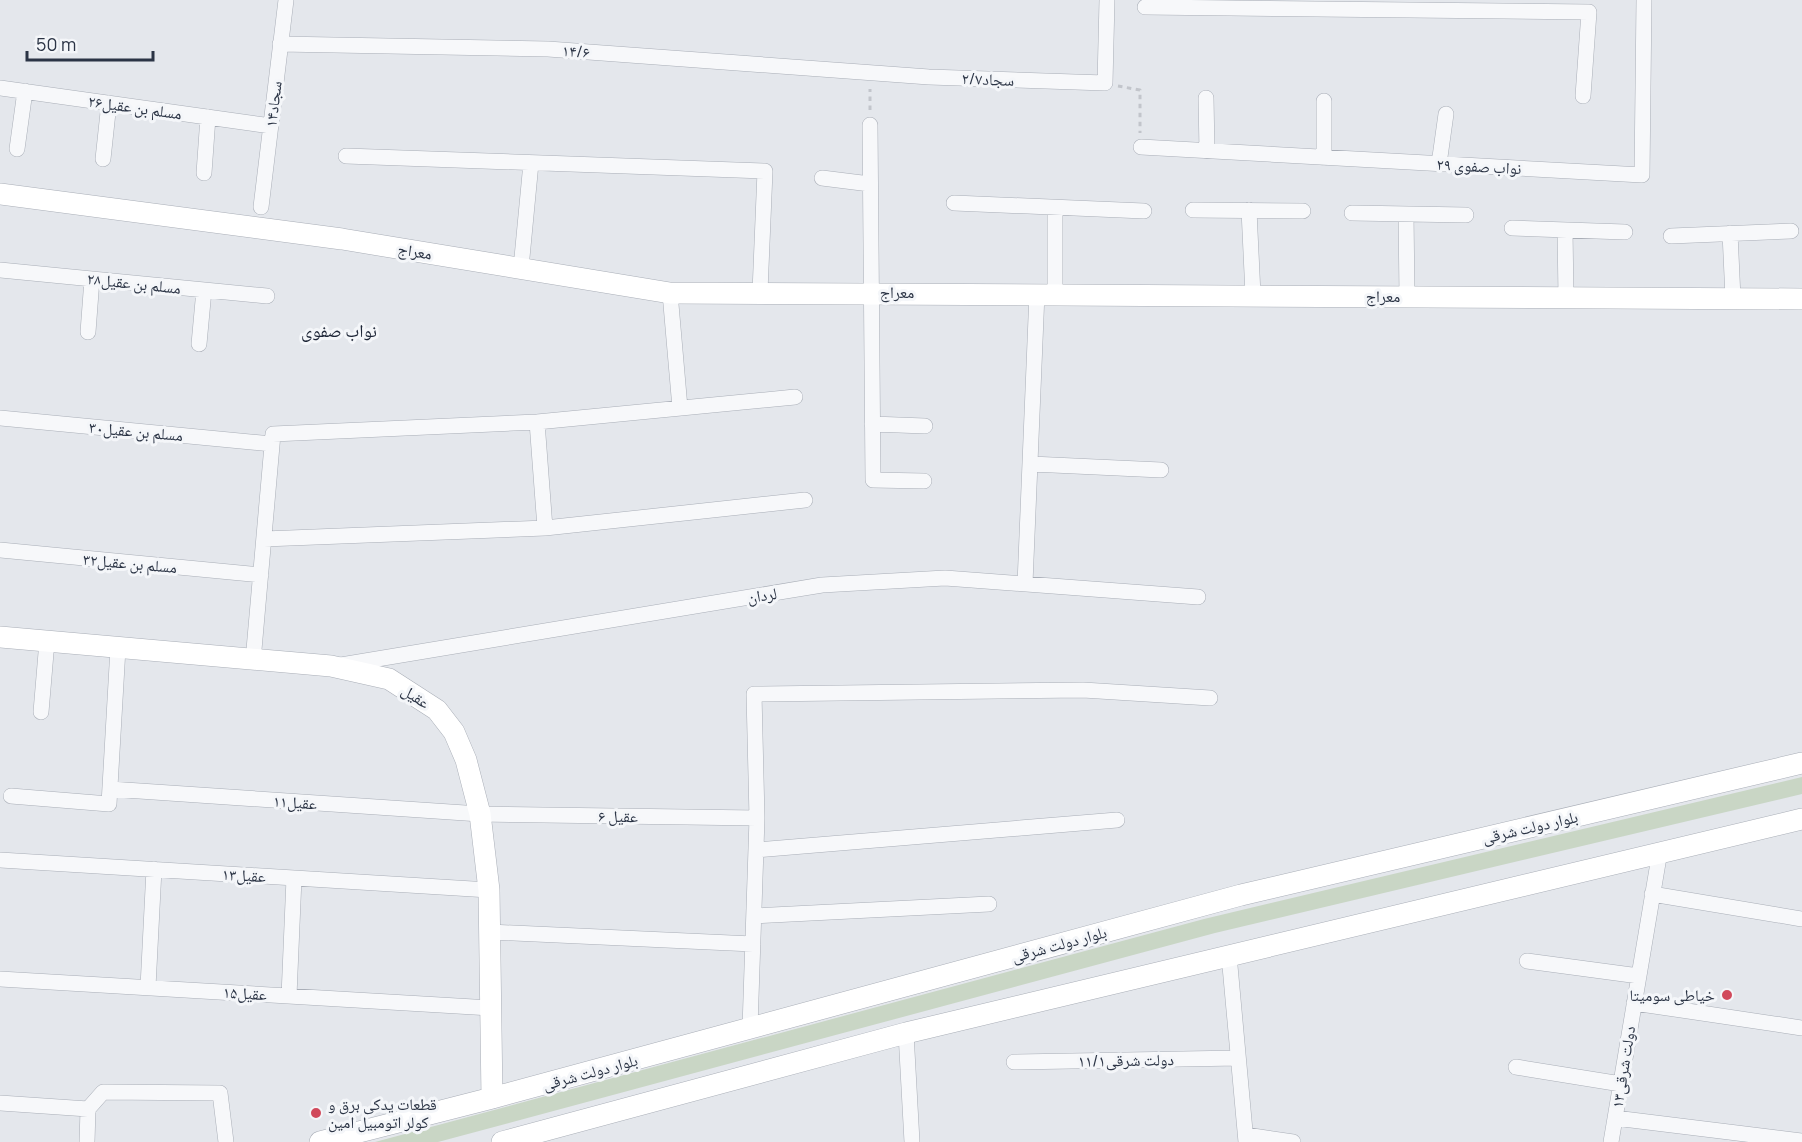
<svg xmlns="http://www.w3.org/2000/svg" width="1802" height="1142" font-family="Manrope,'Noto Naskh Arabic',sans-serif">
<rect width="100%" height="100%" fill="#e4e7ec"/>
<path fill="#c9d6c5" d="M1802 777V794L1215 933 438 1142H375L1204 919Z"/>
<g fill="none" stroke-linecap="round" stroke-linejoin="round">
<defs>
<path id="street" d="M1145 7 1589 12 1583 96
M280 44 548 49 929 77 1105 83 1107 0
M0 88 271 126
M1206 98 1207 151
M870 125 873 480 924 481
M1141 147 1642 175 1644 0
M17 149 25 91
M346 156 765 171 760 292
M1324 158V101
M103 159 109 103
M1439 164 1446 114
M204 173 208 117
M822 178 870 184
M954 203 1144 211
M261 207 286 0
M1193 210 1303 211
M1249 210 1253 295
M1352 213 1466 215
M1406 214 1407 296
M1512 228 1625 232
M1565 230 1566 297
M1730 233 1733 298
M1671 236 1791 231
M521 268 531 163
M0 270 267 296
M670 293 680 408
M1055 293V208
M88 332 92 279
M199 344 204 290
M0 418 272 444
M537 422 545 528
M872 424 925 426
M1031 464 1161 470
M264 539 545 528 805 500
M0 550 261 575
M1025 584 1037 293
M253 661 273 434 537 422 795 397
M341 665 822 585 945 578 1198 597
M41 712 47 641
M110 789 480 814 757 818
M11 796 109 804 118 648
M756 850 1117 820
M0 860 489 890
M1652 894 1802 919
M754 916 989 904
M490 932 753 944
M1229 955 1246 1142
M1527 961 1639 976
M0 979 491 1008
M148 987 154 869
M289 996 294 878
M1634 1003 1802 1028
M750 1028 757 818 754 694 1083 690 1210 698
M906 1033 912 1142
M1014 1062 1238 1058
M1516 1067 1621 1084
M0 1103 88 1109 87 1142
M88 1109 103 1092 220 1093 226 1142
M1615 1118 1802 1141
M1246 1135 1293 1142
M1611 1142 1660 851"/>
<path id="secondary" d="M0 194 342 239 670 293 1802 299
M0 637 331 666 389 679 437 710 454 732 466 760 480 814 489 890 492 1098
M320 1142 492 1098 1241 895 1802 763
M502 1142 906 1033 1802 819"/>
</defs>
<use href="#street" stroke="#a9aeb7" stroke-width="16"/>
<use href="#secondary" stroke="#a9aeb7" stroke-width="22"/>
<path stroke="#c2c5cb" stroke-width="3" stroke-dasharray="4.5 4.5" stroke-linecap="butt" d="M1118 86 1140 90V133
M870 110V89"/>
<use href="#street" stroke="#f7f8fa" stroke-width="15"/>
<use href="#secondary" stroke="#fff" stroke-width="21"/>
</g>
<g fill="#d1495b" stroke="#f4f6f9" stroke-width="2">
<circle cx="1727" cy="995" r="6"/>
<circle cx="316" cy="1113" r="6"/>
</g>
<g text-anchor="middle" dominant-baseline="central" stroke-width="6" stroke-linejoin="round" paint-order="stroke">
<g font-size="16" fill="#2b3445" stroke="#f4f6f9">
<text transform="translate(576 51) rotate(4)">۱۴/۶</text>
<text transform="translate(988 79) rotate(2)">سجاد۲/۷</text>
<text transform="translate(273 104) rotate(-83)">۱۴سجاد</text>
<text transform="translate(135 107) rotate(8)">مسلم بن عقیل۲۶</text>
<text transform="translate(1479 166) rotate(3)">نواب صفوی ۲۹</text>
<text transform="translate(415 251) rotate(9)">معراج</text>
<text transform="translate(134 283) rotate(6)">مسلم بن عقیل۲۸</text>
<text x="897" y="292">معراج</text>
<text x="1383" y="296">معراج</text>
<text transform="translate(136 431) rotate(5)">مسلم بن عقیل۳۰</text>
<text transform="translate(130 563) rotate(5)">مسلم بن عقیل۳۲</text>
<text transform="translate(762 595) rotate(-9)">لردان</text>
<text transform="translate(416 696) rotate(33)">عقیل</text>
<text transform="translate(295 802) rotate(4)">عقیل۱۱</text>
<text transform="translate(618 816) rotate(1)">عقیل ۶</text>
<text transform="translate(1530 827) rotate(-13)">بلوار دولت شرقی</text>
<text transform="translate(244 875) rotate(3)">عقیل۱۳</text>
<text transform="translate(1059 944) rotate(-15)">بلوار دولت شرقی</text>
<text transform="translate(245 993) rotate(3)">عقیل۱۵</text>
<text transform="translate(1126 1060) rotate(-1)">۱۱/۱دولت شرقی</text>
<text transform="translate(1623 1067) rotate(-81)">۱۳دولت شرقی</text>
<text transform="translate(590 1072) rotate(-15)">بلوار دولت شرقی</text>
</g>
<g font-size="16" fill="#2b3445" stroke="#f4f6f9" text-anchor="end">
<text x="1715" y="995">خیاطی سومیتا</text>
<text x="328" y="1104" text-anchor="start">قطعات یدکی برق و<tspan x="328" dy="18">کولر اتومبیل امین</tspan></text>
</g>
<g font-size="18" fill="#1d2536" stroke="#f4f6f9">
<text x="339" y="330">نواب صفوی</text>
</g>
</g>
<path d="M27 51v9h126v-9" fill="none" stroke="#2b3445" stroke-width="3"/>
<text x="36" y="51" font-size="18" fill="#2b3445" stroke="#f4f6f9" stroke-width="4.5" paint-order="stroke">50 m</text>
</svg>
